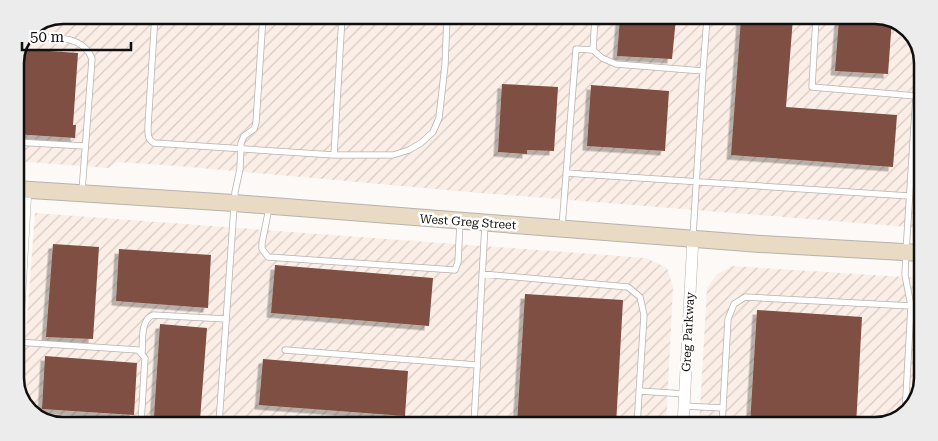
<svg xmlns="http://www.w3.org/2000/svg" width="938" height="441" font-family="'Roboto Serif',serif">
<defs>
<pattern id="industrial-furrows" width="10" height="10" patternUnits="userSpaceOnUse" patternTransform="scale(1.25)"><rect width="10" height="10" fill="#fbeee7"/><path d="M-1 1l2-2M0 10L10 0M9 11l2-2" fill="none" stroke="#d6cbc5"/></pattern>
<filter id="shadow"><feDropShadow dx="-4.5" dy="4.5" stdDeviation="0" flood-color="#0004"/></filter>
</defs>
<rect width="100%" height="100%" fill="#fdf9f6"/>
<path fill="url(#industrial-furrows)" d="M63 15 894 19 915 36 923 60 921 228 469 192 178 166 117 162 109 168 15 161V60L29 29Z
M35 213 646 258 667 268 673 287 666 425 44 422 23 405 21 398Z
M732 266 921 278 919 397 902 418 875 426 699 425 707 288 717 274Z"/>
<path fill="#7e4f42" filter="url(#shadow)" d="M620 18H676L672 59 617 56Z
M741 18H793L786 107 897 115 893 167 731 155Z
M839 19H892L888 74 835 71Z
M20 49 78 53 73 125H76L75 138 15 134V60Z
M502 84 558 87 554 151 527 150V154L498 152Z
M591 85 669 91 665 151 587 146Z
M53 244 99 247 93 339 46 337Z
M119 249 211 255 208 308 116 301Z
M275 265 433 278 429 326 271 313Z
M525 294 623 300 616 425 517 424Z
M757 310 862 317 856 426 750 425Z
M160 324 207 328 200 420 154 417Z
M45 356 137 363 134 415 42 409Z
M263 359 408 371 405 416 259 405Z"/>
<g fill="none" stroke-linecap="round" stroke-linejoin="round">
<defs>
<path id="lane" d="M155 15 148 126C148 134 147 139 154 143L334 155H393L409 150 421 143 433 132 439 118 445 65 447 17
M816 18 812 87 916 96
M26 37C48 38 83 33 92 59L82 191
M593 50 602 58 616 64 703 71 693 236
M703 71 707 18
M15 142 85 146
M334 155 342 16
M566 173 909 196
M269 208 262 243V249L268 257 455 270 458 262 460 222
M562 227 576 49 593 50 595 17
M482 274 628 287 640 297 644 315 637 425
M17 342 138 350 145 358 141 423
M285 350 477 365
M142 353C143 342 140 320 153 315L226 319
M640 391 685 394
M684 406 723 408
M905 414 911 306 905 275 906 252 919 48
M219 423 235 192 240 169 241 143 244 136 254 129 256 123 263 16
M474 424 485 224
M722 425 728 319 734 304 745 297 911 306"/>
<path id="street" d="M15 377 26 189
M683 425 693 238"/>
<path id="secondary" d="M15 189 234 203 760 244 921 253"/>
</defs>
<use href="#lane" stroke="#b7b2af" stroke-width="7"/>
<use href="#street" stroke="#b7b2af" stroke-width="12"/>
<use href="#secondary" stroke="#b7b2af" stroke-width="18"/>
<use href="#lane" stroke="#fff" stroke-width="5.5"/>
<use href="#street" stroke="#fff" stroke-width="11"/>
<use href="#secondary" stroke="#e9dbc3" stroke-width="16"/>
</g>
<g text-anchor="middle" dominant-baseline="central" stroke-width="5" stroke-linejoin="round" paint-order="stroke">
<g font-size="12" fill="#110f0e" stroke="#fff">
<text transform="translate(468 222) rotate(4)">West Greg Street</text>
<text transform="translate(688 332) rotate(-87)">Greg Parkway</text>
</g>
</g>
<path d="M0 0H938V441H0ZM63 24H875A39 39 0 0 1 914 63V378A39 39 0 0 1 875 417H63A39 39 0 0 1 24 378V63A39 39 0 0 1 63 24Z" fill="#ececec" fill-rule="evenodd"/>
<path fill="none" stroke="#110f0e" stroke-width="2.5" d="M63 24H875A39 39 0 0 1 914 63V378A39 39 0 0 1 875 417H63A39 39 0 0 1 24 378V63A39 39 0 0 1 63 24Z"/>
<path d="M22 42v8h109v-8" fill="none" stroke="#110f0e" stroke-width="2.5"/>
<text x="30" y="42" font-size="15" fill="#110f0e" stroke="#ffffff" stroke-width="4" paint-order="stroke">50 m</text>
</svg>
